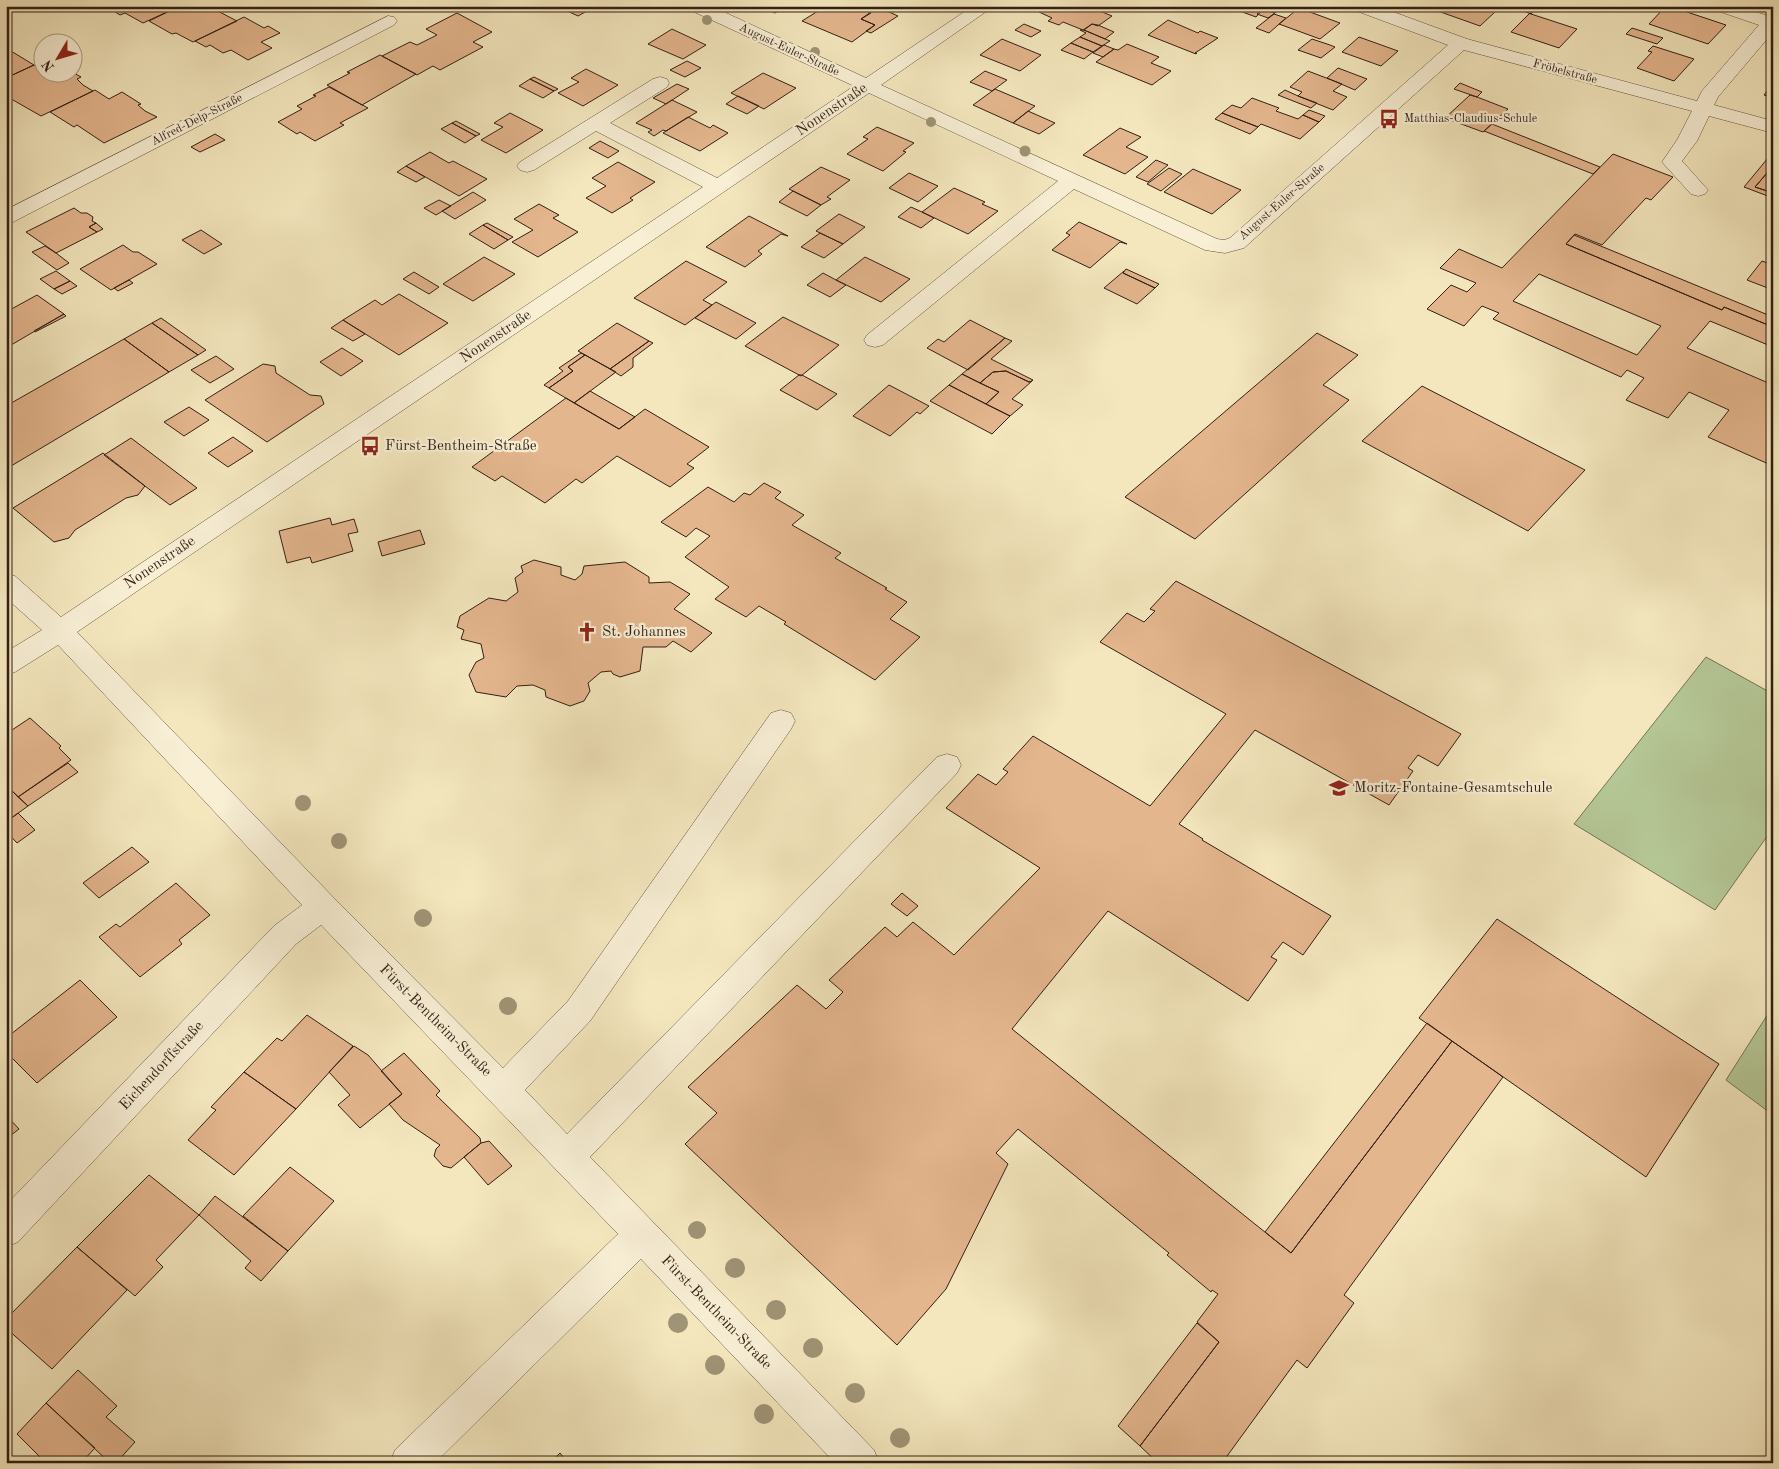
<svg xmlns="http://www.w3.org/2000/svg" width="1779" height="1469" font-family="'Old Standard TT',serif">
<rect width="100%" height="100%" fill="#f4e7be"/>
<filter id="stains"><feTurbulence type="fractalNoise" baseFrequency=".004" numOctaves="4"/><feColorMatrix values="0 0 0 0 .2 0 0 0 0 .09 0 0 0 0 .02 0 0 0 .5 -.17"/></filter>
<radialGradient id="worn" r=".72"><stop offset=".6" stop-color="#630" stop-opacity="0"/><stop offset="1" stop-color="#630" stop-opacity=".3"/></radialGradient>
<path fill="#b5c796" stroke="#747355" d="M1706 657 1773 694V828L1715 910 1574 824Z
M1773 1006V1115L1726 1080Z"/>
<path fill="#e4b68e" stroke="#331f14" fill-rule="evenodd" d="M106 6H180L143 23 125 13 120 15Z
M180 6H208L237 21 193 42 176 33 172 34 149 21Z
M571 6H596L578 16 565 10Z
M761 6H779L783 8 775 13Z
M826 6H856L871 13 861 19 875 25 852 42 802 21Z
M1048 6H1088L1112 16 1098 26 1092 24 1083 30 1063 22 1059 25 1048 21 1052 18 1039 12Z
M1243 6H1256L1263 9 1256 17 1237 10Z
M1256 6H1284L1275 13Z
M1439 6H1486L1497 10 1480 26 1435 10Z
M1521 6H1539L1531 14 1518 9Z
M1666 6H1669L1726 25 1708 44 1649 24Z
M878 7 898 16 871 33 866 31 875 25 861 19Z
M1299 8 1340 23 1320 39 1279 24Z
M1263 9 1275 13 1268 18 1257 14Z
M457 13 492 32 473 42 483 47 440 70 433 66 417 75 382 56 410 42 417 45 437 35 426 29Z
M1530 13 1531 14 1577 29 1559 48 1511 32Z
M1274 14 1286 18 1269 33 1256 28Z
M244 17 264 28 268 26 280 33 261 42 272 48 248 60 231 50 223 53 210 45 206 47 195 41Z
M1168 20 1198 33 1200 31 1218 38 1195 53H1197L1196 54 1148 35Z
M1024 24 1041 31 1031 37 1015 30Z
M1092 24 1098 25 1114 32 1105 39 1084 30Z
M1632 28 1663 38 1657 44 1626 34Z
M672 29 706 45 683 59 648 44Z
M1080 30H1084L1110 41 1102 46 1080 37 1086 33Z
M1080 37 1102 46 1093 52 1071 43Z
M1359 37 1398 51 1381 66 1342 52Z
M1002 39 1041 55 1020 71 980 55Z
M1312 39 1330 45 1335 47 1321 58 1298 50Z
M1071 43 1093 52 1084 59 1061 50Z
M1127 44 1159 57 1151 63 1171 71 1152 85 1096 62 1114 49 1118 50Z
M1104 45 1114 49 1103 57 1093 53Z
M1653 46 1694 59 1674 81 1637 68 1652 52 1648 51Z
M6 48 34 65 6 78Z
M380 55 416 74 362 105 327 85 350 73 347 72Z
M687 61 701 68 685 77 670 70Z
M34 65 42 70V72H72L81 77 77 79 83 85 93 91 41 116 6 96V78Z
M1338 68 1367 79 1355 90 1327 78Z
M586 69 618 85 583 106 558 93 579 82 571 78Z
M985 71 1007 80 992 91 970 82Z
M1308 71 1342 84 1333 91 1347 97 1333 110 1298 96 1302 92 1290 87Z
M763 73 796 88 764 109 731 93Z
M534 77 558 89 554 91 530 79Z
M530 79 554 91 543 98 519 86Z
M1460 83 1482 92 1477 97 1454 89Z
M677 84 689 89 666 104 653 98Z
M1771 86 1773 87V98L1764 95Z
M329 87 368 108 340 123 344 125 315 141 300 132 297 134 278 122 302 109 297 106 316 96 313 95Z
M995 89 1035 106 1013 123 973 105Z
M95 90 109 99 122 92 141 104 138 105 145 111 157 117 104 143 77 125 74 127 50 112Z
M1285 90 1298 96 1317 103 1311 108 1278 95Z
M1470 95 1477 97 1508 109 1483 132 1445 118Z
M738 96 759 106 747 114 726 104Z
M1252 98 1279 108 1276 111 1298 119 1303 115 1319 122 1300 139 1261 124 1258 127 1222 113 1232 105 1241 108Z
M672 100 697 112 666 131 663 130 654 136 648 132 652 130 636 123Z
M1309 110 1325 116 1319 122 1303 115Z
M1028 111 1055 123 1039 134 1013 123Z
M510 113 543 130 506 153 481 140 503 127 494 123Z
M1222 113 1258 127 1250 134 1215 119Z
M688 117 710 128 713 125 728 133 700 151 663 133Z
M456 121 480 134 476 136 452 123Z
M452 123 476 136 465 143 441 129Z
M1492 124 1600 167 1593 174 1484 131Z
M877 127 914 143 903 151 906 152 883 171 847 154 868 139 863 137Z
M1120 128 1141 137 1126 147 1148 157 1125 174 1083 155Z
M215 134 225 140 200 152 191 147Z
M600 141 619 151 608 158 589 148Z
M430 152 449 163 453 161 487 179 459 196 406 166Z
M1613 154 1673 177 1651 200 1646 198 1602 245 1575 234 1566 244 1722 310 1724 307 1773 327V347L1710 321 1687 348 1773 385V466L1708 437 1729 410 1689 392 1668 418 1626 400 1644 378 1627 370 1621 377 1493 319 1499 313 1482 306 1464 326 1427 309 1451 285 1467 292 1476 283 1440 268 1459 249 1502 268ZM1539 274 1661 326 1637 355 1513 301Z
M1768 158 1773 160V166L1755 187 1773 193V198L1744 187Z
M1156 160 1168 165 1148 182 1136 177Z
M618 162 655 182 630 198 633 200 612 213 586 198 606 186 592 178Z
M406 166 425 177 416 182 397 172Z
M1773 166V193L1755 187Z
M821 167 850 180 827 197 831 199 821 205 789 189Z
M1169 168 1182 174 1161 191 1147 184Z
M1193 169 1241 190 1212 214 1164 192Z
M909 173 938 186 918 202 889 188Z
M954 188 985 202 982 204 998 211 968 234 922 212Z
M793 191 821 205 807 216 779 202Z
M473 192 486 200 455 219 442 211Z
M439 200 451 206 436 215 424 208Z
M539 204 559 215 553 218 578 232 538 257 512 242 533 230 514 219Z
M911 207 922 212 934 218 921 228 898 217Z
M74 208 81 213H87L93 217 92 221 96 223 89 227 97 232 56 253 26 232Z
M839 214 865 227 843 244 816 231Z
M749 216 788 236 781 234 758 251 762 254 745 267 706 247Z
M1079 222 1127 244 1120 242 1090 268 1052 250 1070 235 1066 233Z
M96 223 103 229 97 232 89 227Z
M487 223 513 237 508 240 483 225Z
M483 225 508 240 494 249 469 234Z
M201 230 222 244 204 254 182 240Z
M820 233 843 244 824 258 801 247Z
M1574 235 1773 317V327L1724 307 1722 310 1566 244Z
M123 245 133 252H138L157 264 111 290 80 269Z
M45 246 56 253 69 263 57 270 32 252Z
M484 257 515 274 473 301 443 284Z
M865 257 910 279 881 302 836 280Z
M686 261 727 282 703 300 712 305 685 325 634 298Z
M1762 261 1773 265V290L1747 280Z
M1126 269 1159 284 1155 288 1123 273Z
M56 271 70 281 54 289 40 279Z
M1124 271 1123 273 1155 288 1137 304 1104 288Z
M414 272 439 287 429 294 403 279Z
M823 273 836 280 846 285 830 297 807 285Z
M129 280 133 283 118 291 114 288Z
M70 281 77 286 62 294 54 289Z
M399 294 448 323 399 355 343 320 375 300 382 305Z
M37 295 64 314 6 348V312Z
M716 302 756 323 736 339 695 318Z
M64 314 66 316 35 332 34 331Z
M783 317 839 345 801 376 745 346Z
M161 318 206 350 198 355 152 323Z
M343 320 365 334 353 341 331 328Z
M970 320 1005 338 968 370 927 348 938 339 944 342Z
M152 323 198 355 169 372 124 339Z
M617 323 649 341 610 369 578 351Z
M1317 333 1358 355 1323 385 1349 400 1195 539 1125 497Z
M1005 338 1012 341 991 359 1033 380 1032 381 1029 382 1006 371 993 372 980 383 962 374Z
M124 339 169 372 6 469V406Z
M649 341 653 343 633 358V367L621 376 610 369Z
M342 348 363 361 341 376 320 362Z
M581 353 585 355 568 367 573 371 549 388 544 385 563 371 559 368Z
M585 355 616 372 574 403 549 388 573 371 568 367Z
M216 356 234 369 210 383 191 370Z
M263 364 275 366 276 373 310 395 321 396 324 404 267 442 205 400Z
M1006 371 1029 382 1032 381 1012 399 1023 405 1010 416 986 404 999 392 980 383 993 372Z
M962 374 980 383 999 392 986 404 949 385Z
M799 375H802L837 394 817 410 780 390Z
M889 385 929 406 920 414 917 412 890 436 853 416Z
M949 385 986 404 1010 416 992 434 930 401Z
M1422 386 1585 470 1528 531 1362 441Z
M590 391 635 417 619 429 574 403Z
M566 398 619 429 645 409 709 447 687 464 694 468 670 487 617 456 582 483 576 479 545 503 502 476 495 481 472 467Z
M189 407 209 420 184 436 164 422Z
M233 437 253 451 228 467 208 453Z
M131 438 197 488 170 505 104 455Z
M103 453 145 486 138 495 126 498 75 530 69 538 54 542 13 508Z
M764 483 781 492 775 498 804 515 792 525 841 553 835 558 887 588 885 589 907 602 890 619 920 637 875 680 784 624 786 622 759 606 746 617 715 599 729 587 685 557 710 536 696 528 686 537 661 522 708 487 734 502 744 493 750 495Z
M330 518 332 525 354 519 358 532 348 534 353 551 312 563 310 557 287 563 279 531Z
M420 530 425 544 382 556 378 542Z
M534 560 561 567V575L575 580 582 574 584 566 625 562 649 577V583L670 582 690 594 674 609 712 633 691 652 673 641 666 647H643L640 671 620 677 613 674 611 671 601 672 588 683 590 691 584 701 570 706 546 697 545 690 533 685 517 686 506 697 476 692 469 675 476 662 484 658 481 644 461 639 464 630 457 627 460 616 489 598 506 601 518 592 515 578 523 572 521 566Z
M1176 581 1461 734 1438 766 1418 755 1408 768 1413 771 1389 805 1255 730 1179 824 1203 839 1202 840 1331 916 1303 955 1283 942 1271 957 1277 960 1248 1001 1108 911 1012 1029 1291 1253 1452 1041 1503 1077 1344 1295 1354 1303 1307 1368 1297 1360 1222 1463H1158L1140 1446 1219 1342 1197 1322 1218 1294 1212 1290 1211 1292 1167 1255 1169 1253 1018 1129 996 1153 1008 1164 946 1289 897 1345 685 1144 717 1113 688 1087 797 985 826 1009 843 992 829 980 885 927 897 937 913 922 954 955 1040 868 946 808 978 774 996 785 1008 772 1003 769 1033 736 1150 806 1226 714 1100 642 1127 613 1144 622 1155 611 1150 609Z
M30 718 61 746 59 748 71 760 18 797 6 785V734Z
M68 763 78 772 28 806 18 797Z
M6 785 28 806 6 822Z
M18 813 35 830 17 843 6 831V822Z
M132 847 149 862 99 898 83 883Z
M176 883 210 915 179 940 182 944 140 977 99 937 116 924 120 927Z
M902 893 918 906 907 916 891 904Z
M1497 919 1719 1064 1646 1177 1419 1018Z
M80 980 117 1017 37 1083 6 1052V1038Z
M307 1015 353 1046 296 1109 244 1072 277 1038 282 1041Z
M1427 1023 1452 1041 1291 1253 1265 1232Z
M354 1046 368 1055 402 1094 360 1128 338 1105 350 1095 329 1072Z
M404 1053 440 1091 436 1095 480 1138 481 1143 451 1168 443 1166 434 1156 436 1149 440 1145 403 1120 389 1104 402 1094 381 1071Z
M244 1072 296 1109 234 1175 188 1140 216 1110 211 1107Z
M6 1115 19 1129 6 1139Z
M489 1141 512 1166 488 1185 464 1157 481 1143Z
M290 1167 334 1201 288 1251 243 1216Z
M149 1175 199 1215 156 1260 163 1267 135 1296 77 1247Z
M215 1196 288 1251 261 1281 245 1268 251 1261 199 1215Z
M77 1247 127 1290 52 1369 6 1328V1319Z
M1197 1323 1219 1342 1140 1446 1118 1426Z
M78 1370 117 1406 106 1417 135 1442 116 1463H110L46 1403Z
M46 1403 95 1448 81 1463H46L17 1434Z
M560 1453 568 1463H550Z"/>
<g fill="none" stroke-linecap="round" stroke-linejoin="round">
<defs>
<path id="minor" d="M687 6H711L866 78 973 6H994L881 85 1217 239 1224 240 1230 238 1448 45 1354 10 1351 6H1377L1467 39 1697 101 1702 91 1759 25 1715 10 1712 6H1739L1768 16 1773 15V32L1718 97 1714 105 1773 121V133L1709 116 1697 141 1682 161 1708 190 1705 194 1698 196 1691 194 1662 162 1677 140 1692 111 1464 50 1244 248 1225 253 1205 250 1074 189 883 345 875 347 867 345 864 340 867 335 1058 181 869 93 77 632 333 897 503 1068 568 1001 771 713 781 710 791 713 795 721 791 729 590 1021 525 1090 567 1134 937 757 947 754 957 757 961 765 957 773 590 1157 874 1450 879 1463H835L641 1259 435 1463H390L395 1450 618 1234 321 925 296 944 18 1242 6 1247V1205L274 926 302 905 58 645 15 672 6 675V652L42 630 6 598V574L15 576 61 617 703 187 596 131 534 170 527 172 520 170 517 166 520 162 653 79 660 77 667 79 669 83 667 87 610 123 717 178 854 86 690 10Z
M388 16 394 17 397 21 394 25 13 222 6 224V210Z"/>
</defs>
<use href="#minor" stroke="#63513e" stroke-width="1"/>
<use href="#minor" fill="#f8efd5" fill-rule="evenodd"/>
</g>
<g fill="#9f9476">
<circle cx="707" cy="20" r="5"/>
<circle cx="815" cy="52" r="5"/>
<circle cx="931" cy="122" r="5"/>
<circle cx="1025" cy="151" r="5.5"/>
<circle cx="303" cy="803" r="8"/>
<circle cx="339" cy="841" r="8"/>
<circle cx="423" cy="918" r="9"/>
<circle cx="508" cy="1006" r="9"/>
<circle cx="697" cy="1230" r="9"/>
<circle cx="735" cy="1268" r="10"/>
<circle cx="776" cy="1310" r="10"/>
<circle cx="678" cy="1323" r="10"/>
<circle cx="813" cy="1348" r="10"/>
<circle cx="715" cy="1365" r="10"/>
<circle cx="855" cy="1393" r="10"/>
<circle cx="764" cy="1414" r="10"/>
<circle cx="900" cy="1438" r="10"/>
</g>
<defs>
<symbol id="bus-bare" viewBox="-9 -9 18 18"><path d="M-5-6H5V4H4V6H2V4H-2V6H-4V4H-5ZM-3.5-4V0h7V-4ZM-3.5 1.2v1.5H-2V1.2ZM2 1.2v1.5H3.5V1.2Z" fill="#8f2418" stroke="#f8efd5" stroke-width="2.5" paint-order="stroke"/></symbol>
<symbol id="church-bare" viewBox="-9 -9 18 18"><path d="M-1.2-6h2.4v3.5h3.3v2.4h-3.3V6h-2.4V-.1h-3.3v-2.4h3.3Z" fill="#8f2418" stroke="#f8efd5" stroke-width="2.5" paint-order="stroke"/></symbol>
<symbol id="school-bare" viewBox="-9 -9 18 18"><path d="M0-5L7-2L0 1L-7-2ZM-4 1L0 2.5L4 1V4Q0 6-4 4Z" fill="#8f2418" stroke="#f8efd5" stroke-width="2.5" paint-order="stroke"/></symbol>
</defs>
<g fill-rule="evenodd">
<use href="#bus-bare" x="1375" y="105" width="28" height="28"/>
<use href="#bus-bare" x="356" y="432" width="28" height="28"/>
<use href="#church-bare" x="573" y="618" width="28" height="28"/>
<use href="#school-bare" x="1325" y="774" width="28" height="28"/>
</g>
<g text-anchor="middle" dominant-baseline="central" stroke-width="4.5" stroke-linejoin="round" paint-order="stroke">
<g font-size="12" fill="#331f14" stroke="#f8efd5">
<text transform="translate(789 50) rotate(25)">August-Euler-Straße</text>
<text transform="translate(1565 72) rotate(15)">Fröbelstraße</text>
<text transform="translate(197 120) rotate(-27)">Alfred-Delp-Straße</text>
<text transform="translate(1282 202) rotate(-41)">August-Euler-Straße</text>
</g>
<g font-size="12" fill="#331f14" stroke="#f8efd5" text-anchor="start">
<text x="1404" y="119">Matthias-Claudius-Schule</text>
</g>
<g font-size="15" fill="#331f14" stroke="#f8efd5">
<text transform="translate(832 110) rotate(-34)">Nonenstraße</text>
<text transform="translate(496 337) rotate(-34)">Nonenstraße</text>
<text transform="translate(160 563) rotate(-34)">Nonenstraße</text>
<text transform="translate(435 1021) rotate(45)">Fürst-Bentheim-Straße</text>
<text transform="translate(162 1066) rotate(-47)">Eichendorffstraße</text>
<text transform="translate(716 1313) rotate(46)">Fürst-Bentheim-Straße</text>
</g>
<g font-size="15" fill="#331f14" stroke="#f8efd5" text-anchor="start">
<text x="385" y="446">Fürst-Bentheim-Straße</text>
<text x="602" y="632">St. Johannes</text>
<text x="1354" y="788">Moritz-Fontaine-Gesamtschule</text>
</g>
</g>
<rect width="1779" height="1469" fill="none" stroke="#f4e7be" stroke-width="25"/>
<rect x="8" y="8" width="1764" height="1454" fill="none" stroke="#331f14" stroke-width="2.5"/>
<rect x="12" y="12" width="1754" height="1444" fill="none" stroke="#331f14"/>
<g transform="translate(58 58) rotate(232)"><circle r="24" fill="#f8efd5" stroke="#a99c88"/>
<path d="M0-4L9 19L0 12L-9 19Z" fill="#8f2418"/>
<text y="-8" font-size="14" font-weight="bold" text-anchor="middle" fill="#331f14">N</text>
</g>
<rect width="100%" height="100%" filter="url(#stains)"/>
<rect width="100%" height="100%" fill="url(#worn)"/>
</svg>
